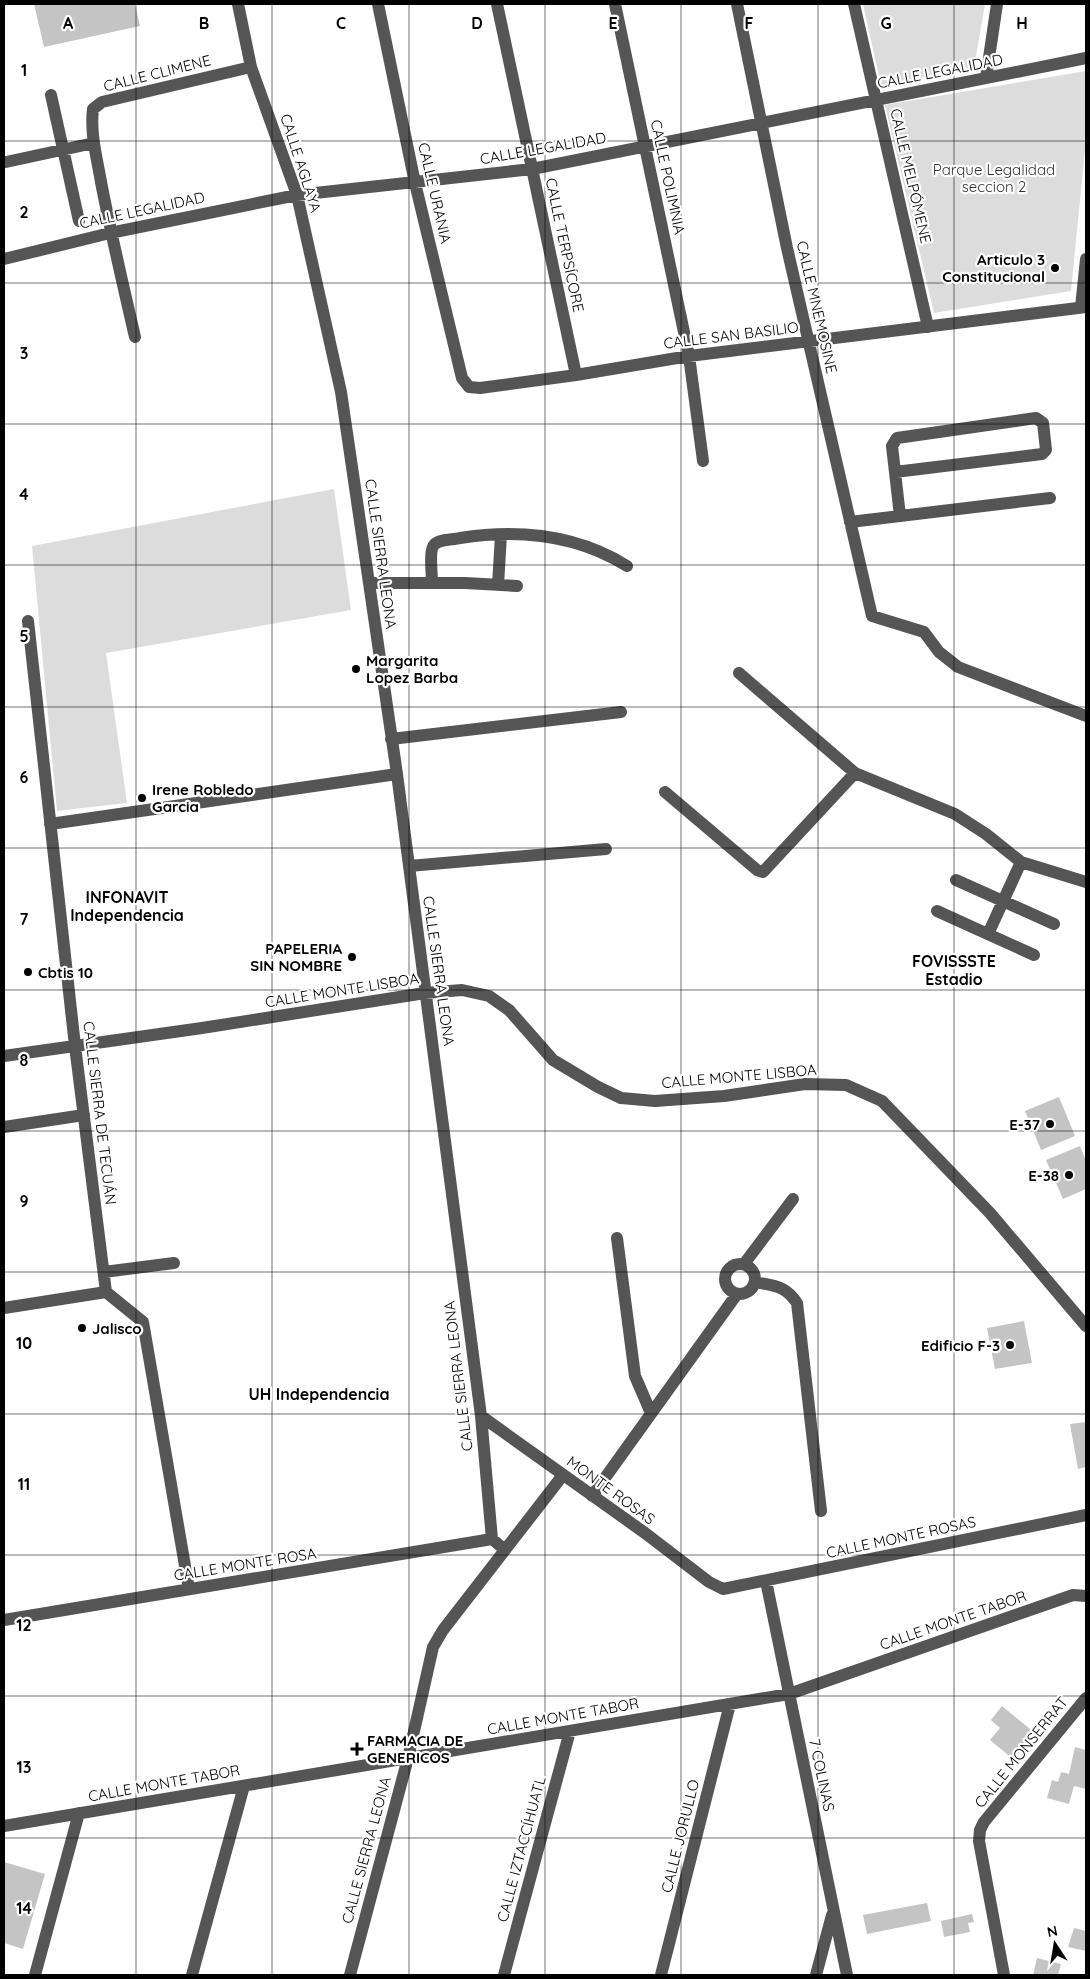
<svg xmlns="http://www.w3.org/2000/svg" width="1090" height="1979" font-family="Quicksand,sans-serif">
<rect width="100%" height="100%" fill="#fff"/>
<path fill="#dcdcdc" d="M863 4H985L974 67 881 86Z
M1086 71V140L1071 291 934 313 885 105Z
M334 489 351 610 106 653 127 803 57 811 32 546Z"/>
<path fill="#c4c4c4" d="M34 4H135L140 26 44 47Z
M1059 1097 1075 1136 1041 1150 1025 1111Z
M1080 1146 1086 1161V1189L1063 1199 1046 1160Z
M1024 1321 1032 1363 995 1369 987 1328Z
M1086 1422V1467L1078 1469 1070 1424Z
M1002 1706 1036 1734 1013 1759 990 1740 1000 1728 991 1720Z
M1075 1747 1086 1750V1789L1074 1786 1069 1804 1047 1798 1052 1780 1058 1782 1061 1772 1069 1774Z
M4 1862 45 1874 23 1949 4 1943Z
M927 1903 931 1921 867 1934 863 1915Z
M972 1914 974 1922 968 1923 970 1932 944 1937 941 1921Z
M1074 1928 1086 1931V1951L1068 1947Z
M1037 1958 1061 1964 1058 1975H1033Z"/>
<g fill="none" stroke-linecap="round" stroke-linejoin="round">
<path stroke="#555" stroke-width="12" d="M238 4 251 67 297 195 341 392 397 774 481 1416 492 1539 504 1549
M378 4 415 183 462 378 469 387 480 388 576 375 689 356 1086 307
M497 4 576 375
M615 4 689 356 703 461
M737 4 787 248 872 616 924 632 939 652 958 667 1086 716
M854 4 928 327
M986 78 997 4
M51 95 79 221
M6 162 94 143
M4 259 110 233 297 195 532 169 1086 58
M1081 307 1086 259
M135 337C123 285 111 234 101 182 97 158 90 134 93 109L102 102 251 67
M895 472 1042 454 1046 450 1043 423 1036 418 897 438 892 446 900 516
M850 522 1050 498
M432 582C432 575 429 550 434 545 439 539 453 540 460 538 518 529 577 535 627 566
M369 583H465L517 586
M498 585 501 535
M28 621 75 1046 106 1292 143 1322 189 1589
M739 673 855 773 955 814 986 834 1021 862 1086 882
M391 739 621 712
M665 792 757 870 763 872 855 773
M50 824 397 774
M409 866 606 849
M956 880 1054 924
M937 911 1034 955
M988 934 1021 862
M4 1056 202 1028 425 993 462 990 489 996 509 1010 553 1060 598 1087 621 1098 655 1101 724 1096 805 1084 846 1085 882 1101 990 1213 1086 1326
M4 1127 84 1115
M617 1238 635 1376 651 1413
M725 1279a15 15 0 1 1 30 0a15 15 0 1 1-30 0Z
M744 1264 793 1199
M104 1272 174 1263
M755 1282C774 1286 785 1285 797 1303L821 1511
M4 1308 106 1292
M481 1416 645 1533 709 1582 723 1589 1086 1515
M592 1496 737 1294
M766 1581 847 1975
M4 1620 492 1539
M4 1826 789 1694 1073 1595 1086 1596
M35 1975 79 1813
M192 1975 244 1786
M350 1975 408 1758 433 1647 443 1630 563 1475
M504 1975 570 1731
M661 1975 730 1704
M816 1975 832 1915
M1004 1975 979 1841 980 1830 984 1822 1086 1698"/>
</g>
<path fill="none" stroke="#000" stroke-width="1" stroke-opacity="0.55" d="M136 4V1975M272 4V1975M409 4V1975M545 4V1975M681 4V1975M818 4V1975M954 4V1975M4 141H1086M4 283H1086M4 424H1086M4 565H1086M4 707H1086M4 848H1086M4 990H1086M4 1131H1086M4 1272H1086M4 1414H1086M4 1555H1086M4 1696H1086M4 1838H1086"/>
<g fill="#000" stroke="#fff" stroke-width="2">
<circle cx="1055" cy="268" r="5"/>
<circle cx="356" cy="669" r="5"/>
<circle cx="142" cy="798" r="5"/>
<circle cx="352" cy="957" r="5"/>
<circle cx="28" cy="972" r="5"/>
<circle cx="1050" cy="1124" r="5"/>
<circle cx="1069" cy="1175" r="5"/>
<circle cx="82" cy="1328" r="5"/>
<circle cx="1010" cy="1345" r="5"/>
<path d="M354.5 1741.5h5v5h5v5h-5v5h-5v-5h-5v-5h5z"/>
</g>
<g text-anchor="middle" dominant-baseline="central" stroke-width="4.5" stroke-linejoin="round" paint-order="stroke">
<g font-size="15" fill="#000" stroke="#fff">
<text transform="translate(940 71) rotate(-11)">CALLE LEGALIDAD</text>
<text transform="translate(157 73) rotate(-14)">CALLE CLIMENE</text>
<text transform="translate(543 148) rotate(-10)">CALLE LEGALIDAD</text>
<text transform="translate(301 163) rotate(72)">CALLE AGLAYA</text>
<text transform="translate(911 176) rotate(77)">CALLE MELPÓMENE</text>
<text transform="translate(668 177) rotate(78)">CALLE POLIMNIA</text>
<text transform="translate(435 193) rotate(77)">CALLE URANIA</text>
<text transform="translate(142 210) rotate(-12)">CALLE LEGALIDAD</text>
<text transform="translate(565 245) rotate(78)">CALLE TERPSÍCORE</text>
<text transform="translate(817 307) rotate(77)">CALLE MNEMOSINE</text>
<text transform="translate(731 335) rotate(-7)">CALLE SAN BASILIO</text>
<text transform="translate(381 554) rotate(82)">CALLE SIERRA LEONA</text>
<text transform="translate(439 971) rotate(82)">CALLE SIERRA LEONA</text>
<text transform="translate(342 990) rotate(-9)">CALLE MONTE LISBOA</text>
<text transform="translate(739 1076) rotate(-5)">CALLE MONTE LISBOA</text>
<text transform="translate(100 1113) rotate(83)">CALLE SIERRA DE TECUÁN</text>
<text transform="translate(458 1376) rotate(-97)">CALLE SIERRA LEONA</text>
<text transform="translate(611 1490) rotate(36)">MONTE ROSAS</text>
<text transform="translate(901 1537) rotate(-12)">CALLE MONTE ROSAS</text>
<text transform="translate(245 1564) rotate(-9)">CALLE MONTE ROSA</text>
<text transform="translate(953 1620) rotate(-19)">CALLE MONTE TABOR</text>
<text transform="translate(563 1716) rotate(-10)">CALLE MONTE TABOR</text>
<text transform="translate(1021 1752) rotate(-51)">CALLE MONSERRAT</text>
<text transform="translate(822 1775) rotate(78)">7 COLINAS</text>
<text transform="translate(164 1783) rotate(-10)">CALLE MONTE TABOR</text>
<text transform="translate(680 1836) rotate(-76)">CALLE JORULLO</text>
<text transform="translate(521 1849) rotate(-75)">CALLE IZTACCÍHUATL</text>
<text transform="translate(366 1850) rotate(-75)">CALLE SIERRA LEONA</text>
</g>
<g font-size="15" fill="#333" stroke="#fff">
<text x="994" y="169">Parque Legalidad<tspan x="994" dy="17">seccion 2</tspan></text>
</g>
<g font-size="15" font-weight="bold" fill="#000" stroke="#fff" text-anchor="end">
<text x="1045" y="259">Articulo 3<tspan x="1045" dy="17">Constitucional</tspan></text>
<text x="366" y="660" text-anchor="start">Margarita<tspan x="366" dy="17">Lopez Barba</tspan></text>
<text x="152" y="789" text-anchor="start">Irene Robledo<tspan x="152" dy="17">Garcia</tspan></text>
<text x="342" y="948">PAPELERIA<tspan x="342" dy="17">SIN NOMBRE</tspan></text>
<text x="38" y="972" text-anchor="start">Cbtis 10</text>
<text x="1040" y="1124">E-37</text>
<text x="1059" y="1175">E-38</text>
<text x="92" y="1328" text-anchor="start">Jalisco</text>
<text x="1000" y="1345">Edificio F-3</text>
<text x="367" y="1740" text-anchor="start">FARMACIA DE<tspan x="367" dy="17">GENERICOS</tspan></text>
</g>
<g font-size="16" font-weight="bold" fill="#000" stroke="#fff">
<text x="127" y="897">INFONAVIT<tspan x="127" dy="18">Independencia</tspan></text>
<text x="954" y="961">FOVISSSTE<tspan x="954" dy="18">Estadio</tspan></text>
<text x="319" y="1394">UH Independencia</text>
</g>
</g>
<g font-size="16" text-anchor="middle" font-weight="bold" fill="#000" stroke="#fff" stroke-width="4.5" stroke-linejoin="round" paint-order="stroke">
<text x="68" y="29">A</text>
<text x="204" y="29">B</text>
<text x="341" y="29">C</text>
<text x="477" y="29">D</text>
<text x="613" y="29">E</text>
<text x="749" y="29">F</text>
<text x="886" y="29">G</text>
<text x="1022" y="29">H</text>
<text x="24" y="76">1</text>
<text x="24" y="218">2</text>
<text x="24" y="359">3</text>
<text x="24" y="500">4</text>
<text x="24" y="642">5</text>
<text x="24" y="783">6</text>
<text x="24" y="925">7</text>
<text x="24" y="1066">8</text>
<text x="24" y="1207">9</text>
<text x="24" y="1349">10</text>
<text x="24" y="1490">11</text>
<text x="24" y="1631">12</text>
<text x="24" y="1773">13</text>
<text x="24" y="1914">14</text>
</g>
<rect width="1090" height="1979" fill="none" stroke="#000000" stroke-width="10"/>
<g transform="translate(1055 1944) rotate(348)" stroke="#ffffff" stroke-width="4" paint-order="stroke">
<path d="M0-4L9 19L0 12L-9 19Z" fill="#000000"/>
<text y="-8" font-size="14" font-weight="bold" text-anchor="middle" fill="#000000">N</text>
</g>
</svg>
